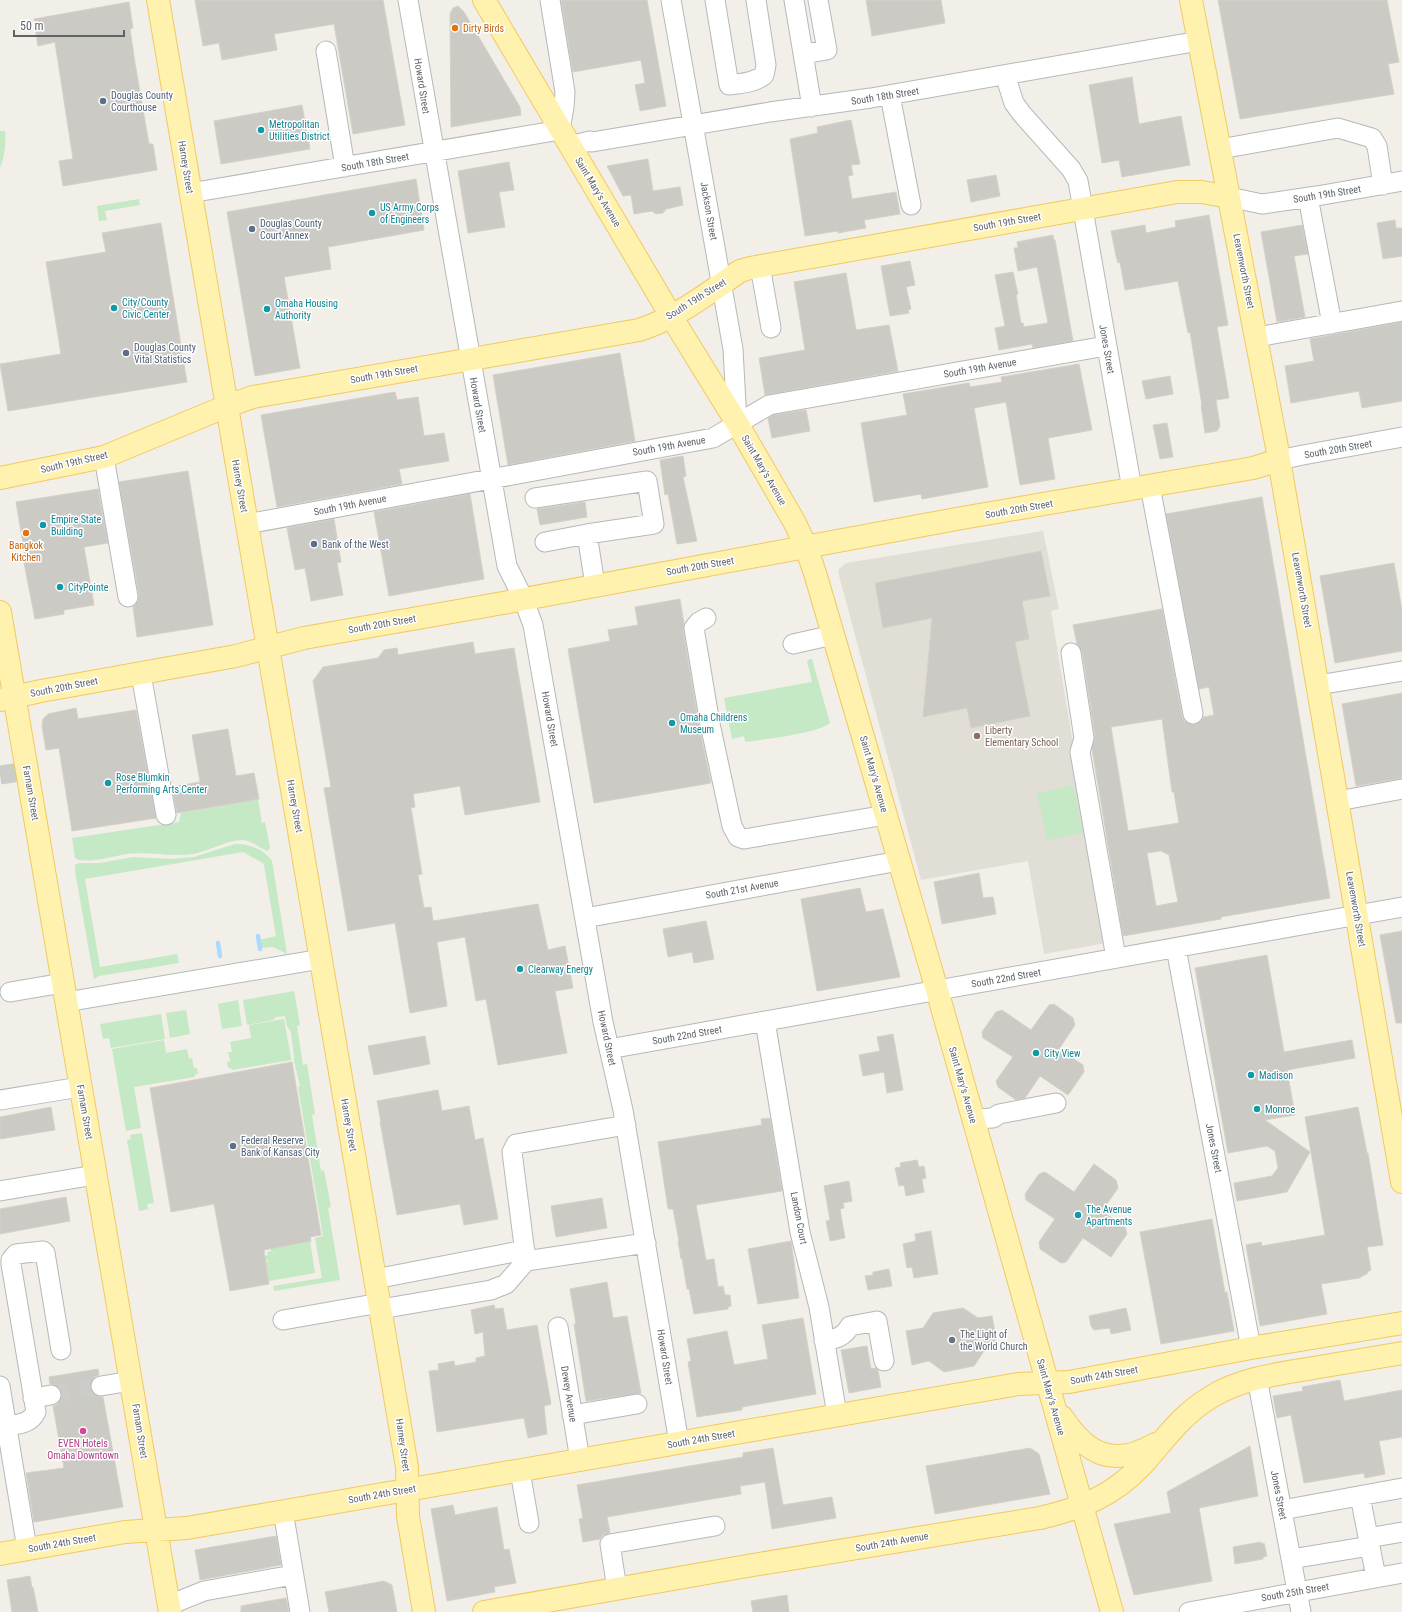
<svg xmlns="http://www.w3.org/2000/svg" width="1402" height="1612" font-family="'Roboto Condensed',sans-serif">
<rect width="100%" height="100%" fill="#f1efe8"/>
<path fill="#e1ded6" d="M1043 531 1059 609 1051 611 1106 943 1044 954 1028 861 921 880 838 572 839 569 846 563Z"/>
<path fill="#c5e8c5" d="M0 131H5C6 144 5 156 0 168Z
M139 199 140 205 105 211 107 220 99 221 97 206Z
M810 659H812L830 723C816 734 765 739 745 742L744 736 732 739 724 698 812 682 807 661Z
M1073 785 1083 833 1047 840 1037 793Z
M258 799 262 823 265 822 270 847 268 851C259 848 253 841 243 840 226 840 210 851 193 854 170 857 148 851 126 854 114 856 85 865 75 858L72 838 179 822 181 813Z
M235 844C248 843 265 850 272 861L287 954 273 947 261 948 259 940 276 936 264 865 263 863 243 852 85 879 100 967 177 954 179 963 99 976 94 979 75 871V865L79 863H100L133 857 173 859 194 857Z
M294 991 300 1025 297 1026 303 1065 307 1064 315 1114 312 1115 321 1171 324 1170 331 1207 328 1208 340 1280 274 1291 273 1286 322 1278 315 1238 323 1236 298 1087 300 1086 294 1061V1057L291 1032 287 1026 285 1016 276 1017 273 1020 247 1025 243 1000Z
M238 1000 242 1026 222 1029 218 1004Z
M186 1010 190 1034 170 1038 166 1013Z
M161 1014 165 1039 111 1048 109 1038 103 1039 100 1024Z
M284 1019 291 1058 292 1060 232 1070 231 1068H228L227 1062 230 1061 228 1052H232L230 1042 251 1038 249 1025Z
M164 1040 166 1053 187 1049 189 1059 192 1058 194 1068H197L198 1074H195V1077L134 1087 141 1128 126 1131 112 1049Z
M142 1133 154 1203 147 1204 148 1209 139 1211 127 1140 131 1139 130 1135Z
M310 1241 315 1273 269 1281 266 1262 268 1261V1260H265V1256L268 1255 267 1252 271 1251V1248Z"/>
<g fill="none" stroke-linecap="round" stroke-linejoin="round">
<path stroke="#aadaff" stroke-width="4.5" d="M258 936 260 949
M218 943 220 956"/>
</g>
<path fill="#cccac5" stroke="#d6d1c6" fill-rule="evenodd" d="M195 0H383L405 125 353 134 334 24 274 34 277 50 222 60 219 43 203 46Z
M561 0H647L666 106 640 111 635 85 645 83 641 60 573 72Z
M866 0H941L945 23 872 36Z
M1218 0H1387L1399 62 1388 64 1394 94 1240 119Z
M129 2 133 28 130 29 135 63 149 144H153L157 170 63 186 59 161 73 159 55 42 38 46 34 19Z
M458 6 464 12 520 107 521 115 451 127 450 14 453 8Z
M1132 77 1139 124 1181 116 1190 165 1122 177 1119 160 1102 163 1089 85Z
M302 105 310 149 221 164 214 121Z
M851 120 860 164 851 165 853 175 848 176 852 199 896 192 900 214 864 220 866 228 838 233V231L805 236 790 139 818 133 817 127Z
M648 159 653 191 680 187 683 205 666 209 663 213 656 214 652 211 634 214 631 195 623 196 607 166Z
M509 162 514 190 499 192 505 227 468 233 458 171Z
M996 175 1000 196 971 202 967 180Z
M416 179 424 230 328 247 331 269 284 277 300 368 255 376 227 212Z
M1209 215 1228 325 1217 327 1229 398 1216 400 1220 426 1217 431 1205 433 1201 405H1202L1190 332 1188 333 1178 281 1125 290 1120 262 1118 263 1116 256 1111 231 1145 225 1146 233 1176 227 1175 221Z
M1395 220 1396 228H1402V256L1383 259 1377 223Z
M161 223 187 382 8 411 0 364 61 354 46 262 106 252 102 233Z
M1302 225 1308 254 1294 256 1305 317 1277 322 1261 232Z
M1053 235 1054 240H1055L1073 341 1033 348 1032 344 999 350 995 328 1005 326 995 275 1013 272 1018 294 1016 295 1021 323H1023L1024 327 1048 323 1037 267 1018 271 1014 248H1018L1017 242Z
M910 261 915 285 906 287 911 309 908 310 909 313 890 316 881 266Z
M846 273 856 330 889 325 898 371 765 395 759 358 805 350 794 282Z
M1402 322V401L1362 408 1359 391 1291 403 1285 366 1314 361 1310 339Z
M620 353 635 441 508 465 493 375Z
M1079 364 1092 430 1048 438 1055 479 1020 485 1006 402 974 408 988 487 922 499 921 494 874 502 861 423 907 415 903 394 969 383 970 387 1002 382 1001 377Z
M1170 376 1173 394 1146 399 1142 381Z
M395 392 397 400 418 397 424 436 444 433 449 461 399 469 402 484 277 507 261 415Z
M806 410 810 431 772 438 768 418 773 415Z
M1167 423 1173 457 1160 459 1153 425Z
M683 456 686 476 683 477 697 541 677 544 668 494 665 495 660 460Z
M188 471 213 625 137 637 133 607 138 601 139 595 119 482Z
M98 489 108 543 84 547 94 605 64 610V614L35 619 24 563 26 562 16 502Z
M470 494 484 579 389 596 374 512Z
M1262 497 1330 898 1221 917V919L1123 936 1092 749 1095 736 1082 651 1077 644 1073 625 1162 609 1182 716 1184 721 1190 724 1195 725 1200 722 1204 717 1214 715 1209 687 1199 689 1166 514ZM1162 719 1172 792H1174L1179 823 1128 831 1111 727ZM1161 851 1169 855 1178 902 1156 906 1147 853Z
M585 502 587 517 540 525 537 509Z
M334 519 341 562 337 563 343 595 311 601 305 568 295 570 287 528Z
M1041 551 1050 596 1022 601 1029 639 1015 642 1030 716 971 728 967 708 923 717 932 618 883 628 875 583Z
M1394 563 1402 610V651L1335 663 1320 576Z
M680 599 684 624 683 630 699 726 711 783 594 803 568 649 610 641 608 630 638 625 635 607Z
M473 642 475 654 514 648 540 802 465 815 460 786 413 794 415 807 411 808 422 874 418 875 424 908 431 907 433 921 538 904 548 950 565 946 573 988 555 991 567 1053 498 1065 486 999 476 1001 465 937 437 942 447 1006 410 1013 395 923 348 931 324 788 331 787 313 681 323 667 378 658 384 650 397 648 398 655Z
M1402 693V778L1356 786 1342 704Z
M76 708 78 719 136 710 156 818 72 831 59 748 46 750 42 726 43 719 48 714Z
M228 729 236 776 254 773 259 799 177 813 172 787 200 782 192 735Z
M979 873 983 898 993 897 996 914 942 924 934 882Z
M860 888 866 912 883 909 900 977 817 991 801 899Z
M706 921 714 959 694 963 692 952 668 957 663 929Z
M1402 931V1023H1396L1380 935Z
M1267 955 1284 1052 1352 1040 1355 1058 1287 1070 1295 1115 1265 1120 1310 1152 1287 1192 1237 1201 1234 1183 1272 1176 1278 1168 1275 1151 1267 1146 1228 1153 1195 968Z
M1054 1004 1073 1018 1075 1025 1059 1049 1083 1065 1084 1072 1068 1095 1040 1076 1025 1098 1016 1100 998 1087 996 1081 1013 1057 983 1038 982 1032 996 1012 1002 1010 1031 1030 1049 1005Z
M893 1034 903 1090 887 1093 884 1072 863 1076 859 1055 880 1051 877 1037Z
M425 1036 430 1064 374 1075 368 1046Z
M292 1062 321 1235 310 1237 311 1241 264 1250 269 1284 230 1291 214 1204 171 1212 150 1088Z
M438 1090 442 1111 469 1106 475 1140 483 1138 498 1219 464 1225 460 1204 397 1215 380 1122H381L377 1101Z
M51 1107 55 1130 0 1139V1117Z
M1358 1107 1367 1153H1368L1383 1245 1367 1247 1371 1270 1367 1272 1368 1273 1359 1278 1321 1284 1327 1314 1260 1326 1246 1245 1261 1242 1262 1246 1325 1235 1305 1117Z
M770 1118 782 1191 696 1205 706 1260 714 1259 718 1287 723 1286 725 1295H730L731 1306 728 1307V1309L694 1314 689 1289H687L682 1258 681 1259 678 1241H679L673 1209H668L658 1142 762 1125 761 1119Z
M917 1160 919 1167 924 1166 926 1178 922 1179 924 1192 906 1196 904 1185 899 1186 895 1168 901 1167 900 1163Z
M1094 1164 1116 1180 1118 1188 1102 1211 1125 1227 1127 1234 1111 1257 1083 1238 1066 1262 1061 1263 1040 1249 1039 1242 1055 1219 1026 1200 1025 1194 1039 1174 1045 1172 1074 1192Z
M849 1181 852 1201 843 1203 844 1208 840 1209 845 1238 830 1241 826 1221 830 1220 824 1186Z
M66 1197 70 1221 0 1234V1209Z
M602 1198 607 1228 556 1237 551 1206Z
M1212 1219 1225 1293 1227 1292 1234 1331 1161 1344 1140 1232Z
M931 1231 938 1274 914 1278 912 1267 907 1268 903 1244 916 1241 915 1234Z
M791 1241 799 1298 758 1304 748 1249Z
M889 1269 892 1286 868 1290 865 1276 873 1275V1272Z
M607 1282 613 1318 627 1316 641 1393 586 1401 574 1324H576L570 1289Z
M494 1305 495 1309 503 1308 507 1330 537 1325 551 1404 544 1406 547 1434 528 1438 524 1418 437 1432 429 1371 439 1370 438 1364 454 1361 455 1366 476 1362V1358L485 1356 483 1332 475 1334 471 1310Z
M963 1308 978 1318 992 1316 998 1349 984 1351 974 1366 944 1372 929 1361 912 1365 906 1331 923 1328 933 1313Z
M1126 1308 1131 1330 1111 1334 1110 1328 1094 1330 1091 1326 1089 1316Z
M803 1318 816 1394 742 1407V1410L697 1417 688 1362 691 1361 687 1339 727 1331 734 1365 768 1359 762 1325Z
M867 1346 871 1369 876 1368 878 1370 881 1387 849 1393 841 1350Z
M98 1369 99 1375 94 1377 91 1382 90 1388 93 1393 97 1396 103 1397 123 1507 34 1522 26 1473 64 1468 53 1406 58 1404 61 1399 62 1393 59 1388 55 1385 50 1384 49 1377Z
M1340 1380 1344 1401 1402 1390V1437L1379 1441 1385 1474 1365 1478 1364 1473 1304 1483 1291 1415 1277 1418 1273 1396 1303 1391 1302 1387Z
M1250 1446 1258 1496 1199 1508 1212 1581 1134 1595 1114 1524 1171 1513 1167 1492Z
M773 1448 783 1505 832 1497 836 1518 772 1529 765 1482 740 1486 741 1494 607 1517 610 1533 603 1535 600 1539 583 1542 579 1519 583 1518 577 1485 743 1457V1453Z
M1030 1448 1039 1454 1050 1494 935 1514 926 1466Z
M453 1505 455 1515 497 1507 504 1550 509 1549 516 1583 494 1587 495 1592 447 1601 431 1509Z
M276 1536 281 1565 200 1580 195 1550Z
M1261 1542V1544L1264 1543 1267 1556 1263 1557V1559L1235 1564 1233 1547Z
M30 1576 32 1588 33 1587 38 1612H12L7 1580Z
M384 1581 392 1585 397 1612H329L325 1592Z
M787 1595 789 1612H753L751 1601Z
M286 1598 289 1612H241V1606Z"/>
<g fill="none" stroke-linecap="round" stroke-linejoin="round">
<path stroke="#ccccc8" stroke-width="19" stroke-dasharray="19 10" stroke-linecap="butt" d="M0 775 27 771
M51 1395 101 1386"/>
<defs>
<path id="minor" d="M408 0 507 566 523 598 533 625 603 1022 623 1110 679 1443
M671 0 733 349 737 423
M715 0 729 85C742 83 754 83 764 75L766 65 756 0
M794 0 812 107
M326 51 345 167
M803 54 827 50 818 0
M1005 75 1014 103 1022 114 1071 169 1078 181 1132 489
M890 95 911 205
M570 146 590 141 592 142 770 112 871 98 1199 41
M1220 149 1338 128 1372 138 1377 146 1383 185
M190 193 560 130 564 107 565 92 550 0
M1229 197 1262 204 1317 196 1402 181
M1308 197 1332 324
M760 266 771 328
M1257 337 1402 311
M104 457 128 597
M1279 460 1303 455 1402 437
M1150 486 1193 714
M535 498 647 481 654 524 587 534
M247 524 713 438 769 405 1106 346
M545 542 587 534 595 585
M706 618 699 622 694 628 710 724 732 826 738 837 744 839 886 815
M793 644 833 635
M1071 653 1084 738 1080 752 1116 958
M141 674 166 815
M1318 685 1402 671
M1338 801 1402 789
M585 918 899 861
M1176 948 1251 1348
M10 992 63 983
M66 1002 321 959
M765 1021 800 1232 819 1307 837 1415
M609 1049 1402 907
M0 1100 80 1087
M973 1119 993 1118 999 1114 1056 1103
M0 1191 95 1175
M526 1261 512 1152 516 1144 626 1125
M375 1279 525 1250
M381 1309 491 1290 506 1284 526 1261 646 1243
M283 1320 380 1303
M558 1327 580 1460
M824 1341C836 1339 844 1337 850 1326L877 1321 884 1361
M1257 1378 1301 1612
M0 1386 27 1549
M101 1386 131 1381
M33 1398 51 1395
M572 1415 637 1404
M7 1426C18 1424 30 1424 36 1412L11 1264V1260L16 1254 43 1251 45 1253 61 1350
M520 1471 529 1523
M1360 1496 1376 1577
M1282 1510 1402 1488
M283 1511 300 1612
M1368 1538 1402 1532
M1291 1559 1370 1546
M617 1589 610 1544 715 1526
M169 1605 204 1591 293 1575
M1189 1612 1402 1573"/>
<path id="major" d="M158 0 407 1467 408 1516 424 1612
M484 0 671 316 737 423 795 523 806 547 815 573 849 689 937 990 1112 1612
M1191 0 1276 442 1402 1182
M0 478 104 457 227 406 253 397 639 330C675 319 708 293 740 271L750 268 1177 192H1202L1229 197
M0 612 170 1612
M0 700 41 691 236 656 304 638 503 603 962 518 1253 468 1279 460
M1062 1417C1087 1455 1114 1468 1155 1444
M0 1554 125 1532 187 1528 1018 1384 1069 1382 1251 1348 1402 1323
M484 1612 753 1565 1040 1518C1082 1508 1113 1496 1143 1464 1166 1438 1181 1415 1211 1397 1242 1378 1278 1374 1313 1368 1342 1363 1372 1358 1402 1353"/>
</defs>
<use href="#minor" stroke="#b5b8bc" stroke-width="21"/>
<use href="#major" stroke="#f2c960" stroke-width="24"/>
<use href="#minor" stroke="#fff" stroke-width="19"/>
<use href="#major" stroke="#fff2af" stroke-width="22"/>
</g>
<g fill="#e8710a" stroke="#fff" stroke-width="1.5">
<circle cx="455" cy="28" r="4"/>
<circle cx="26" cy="533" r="4"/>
</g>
<g fill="#5c6f8a" stroke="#fff" stroke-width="1.5">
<circle cx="103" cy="101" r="4"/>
<circle cx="252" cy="229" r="4"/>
<circle cx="126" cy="353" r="4"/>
<circle cx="314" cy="544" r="4"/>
<circle cx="233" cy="1146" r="4"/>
</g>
<g fill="#0f9aa8" stroke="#fff" stroke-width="1.5">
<circle cx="261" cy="130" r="4"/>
<circle cx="372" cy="213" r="4"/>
<circle cx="114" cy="308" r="4"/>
<circle cx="267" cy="309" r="4"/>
<circle cx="43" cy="525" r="4"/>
<circle cx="60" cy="587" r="4"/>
<circle cx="672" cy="723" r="4"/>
<circle cx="108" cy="783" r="4"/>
<circle cx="520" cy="969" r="4"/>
<circle cx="1036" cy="1053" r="4"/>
<circle cx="1251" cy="1075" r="4"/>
<circle cx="1257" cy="1109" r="4"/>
<circle cx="1078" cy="1215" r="4"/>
</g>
<circle fill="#8d6e63" stroke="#fff" stroke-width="1.5" cx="977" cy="736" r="4"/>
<circle fill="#6b7280" stroke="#fff" stroke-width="1.5" cx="952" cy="1340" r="4"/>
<circle fill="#d1479c" stroke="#fff" stroke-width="1.5" cx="83" cy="1431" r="4"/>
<g text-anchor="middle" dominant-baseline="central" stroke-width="3" stroke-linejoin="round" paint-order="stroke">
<g font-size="10" fill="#c56008" stroke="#fff" text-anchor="start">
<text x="463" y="28">Dirty Birds</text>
<text x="26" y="545" text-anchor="middle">Bangkok<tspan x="26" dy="12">Kitchen</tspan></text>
</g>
<g font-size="10" fill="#5f6368" stroke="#fff">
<text transform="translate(422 86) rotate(81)">Howard Street</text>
<text transform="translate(885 96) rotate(-9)">South 18th Street</text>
<text transform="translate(375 162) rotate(-10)">South 18th Street</text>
<text transform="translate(186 167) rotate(81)">Harney Street</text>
<text transform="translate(598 192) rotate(59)">Saint Mary's Avenue</text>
<text transform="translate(1327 194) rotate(-9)">South 19th Street</text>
<text transform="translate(709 211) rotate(80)">Jackson Street</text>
<text transform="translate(1007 222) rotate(-10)">South 19th Street</text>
<text transform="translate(1244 271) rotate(79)">Leavenworth Street</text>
<text transform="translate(696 299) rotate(-32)">South 19th Street</text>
<text transform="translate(1107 349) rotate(80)">Jones Street</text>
<text transform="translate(980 368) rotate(-10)">South 19th Avenue</text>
<text transform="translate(384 374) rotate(-10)">South 19th Street</text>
<text transform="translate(478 405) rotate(80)">Howard Street</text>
<text transform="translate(669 446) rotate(-10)">South 19th Avenue</text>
<text transform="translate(1338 449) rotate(-10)">South 20th Street</text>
<text transform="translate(74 462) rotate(-13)">South 19th Street</text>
<text transform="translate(764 470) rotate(60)">Saint Mary's Avenue</text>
<text transform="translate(240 486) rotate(80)">Harney Street</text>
<text transform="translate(350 505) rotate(-11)">South 19th Avenue</text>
<text transform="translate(1019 509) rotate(-10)">South 20th Street</text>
<text transform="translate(700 566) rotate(-10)">South 20th Street</text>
<text transform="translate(1302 590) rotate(80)">Leavenworth Street</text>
<text transform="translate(382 624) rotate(-10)">South 20th Street</text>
<text transform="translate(64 687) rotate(-11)">South 20th Street</text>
<text transform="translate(550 719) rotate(80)">Howard Street</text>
<text transform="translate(874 774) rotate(74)">Saint Mary's Avenue</text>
<text transform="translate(31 793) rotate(80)">Farnam Street</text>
<text transform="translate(295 806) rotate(80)">Harney Street</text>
<text transform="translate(742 889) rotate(-10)">South 21st Avenue</text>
<text transform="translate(1356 909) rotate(80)">Leavenworth Street</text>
<text transform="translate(1006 978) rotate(-10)">South 22nd Street</text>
<text transform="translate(687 1035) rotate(-10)">South 22nd Street</text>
<text transform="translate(607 1038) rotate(78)">Howard Street</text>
<text transform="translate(963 1085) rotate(74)">Saint Mary's Avenue</text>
<text transform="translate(85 1112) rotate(80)">Farnam Street</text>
<text transform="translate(349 1125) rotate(80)">Harney Street</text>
<text transform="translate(1214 1148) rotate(79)">Jones Street</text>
<text transform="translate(799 1218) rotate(79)">Landon Court</text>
<text transform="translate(665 1357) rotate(81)">Howard Street</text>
<text transform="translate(1104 1375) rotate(-10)">South 24th Street</text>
<text transform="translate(569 1394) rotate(81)">Dewey Avenue</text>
<text transform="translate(1051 1397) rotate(74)">Saint Mary's Avenue</text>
<text transform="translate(140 1431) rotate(81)">Farnam Street</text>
<text transform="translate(701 1439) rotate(-10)">South 24th Street</text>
<text transform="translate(403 1445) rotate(82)">Harney Street</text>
<text transform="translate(382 1494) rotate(-10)">South 24th Street</text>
<text transform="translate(1279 1495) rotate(79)">Jones Street</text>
<text transform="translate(892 1542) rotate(-10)">South 24th Avenue</text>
<text transform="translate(62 1543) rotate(-10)">South 24th Street</text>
<text transform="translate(1295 1592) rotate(-10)">South 25th Street</text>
</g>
<g font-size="10" fill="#4e5e75" stroke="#fff" text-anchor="start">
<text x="111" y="95">Douglas County<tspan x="111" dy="12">Courthouse</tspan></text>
<text x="260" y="223">Douglas County<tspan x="260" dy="12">Court Annex</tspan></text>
<text x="134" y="347">Douglas County<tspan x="134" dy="12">Vital Statistics</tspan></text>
<text x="322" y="544">Bank of the West</text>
<text x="241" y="1140">Federal Reserve<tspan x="241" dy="12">Bank of Kansas City</tspan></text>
</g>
<g font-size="10" fill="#0d838f" stroke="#fff" text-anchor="start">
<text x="269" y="124">Metropolitan<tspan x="269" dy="12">Utilities District</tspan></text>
<text x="380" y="207">US Army Corps<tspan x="380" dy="12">of Engineers</tspan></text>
<text x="122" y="302">City/County<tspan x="122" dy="12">Civic Center</tspan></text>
<text x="275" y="303">Omaha Housing<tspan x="275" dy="12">Authority</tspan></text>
<text x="51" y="519">Empire State<tspan x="51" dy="12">Building</tspan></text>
<text x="68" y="587">CityPointe</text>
<text x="680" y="717">Omaha Childrens<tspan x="680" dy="12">Museum</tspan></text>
<text x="116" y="777">Rose Blumkin<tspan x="116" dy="12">Performing Arts Center</tspan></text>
<text x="528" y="969">Clearway Energy</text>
<text x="1044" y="1053">City View</text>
<text x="1259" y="1075">Madison</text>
<text x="1265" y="1109">Monroe</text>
<text x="1086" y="1209">The Avenue<tspan x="1086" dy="12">Apartments</tspan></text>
</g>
<g font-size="10" fill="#785e54" stroke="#fff" text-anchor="start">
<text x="985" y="730">Liberty<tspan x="985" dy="12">Elementary School</tspan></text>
</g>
<g font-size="10" fill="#5b616d" stroke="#fff" text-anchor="start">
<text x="960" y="1334">The Light of<tspan x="960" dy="12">the World Church</tspan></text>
</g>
<g font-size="10" fill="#b23c85" stroke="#fff">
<text x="83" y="1443">EVEN Hotels<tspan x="83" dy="12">Omaha Downtown</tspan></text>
</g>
</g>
<path d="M14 30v6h110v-6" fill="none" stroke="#5f6368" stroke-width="2"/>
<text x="20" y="30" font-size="12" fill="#5f6368" stroke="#ffffff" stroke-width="3" paint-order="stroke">50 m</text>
</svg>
